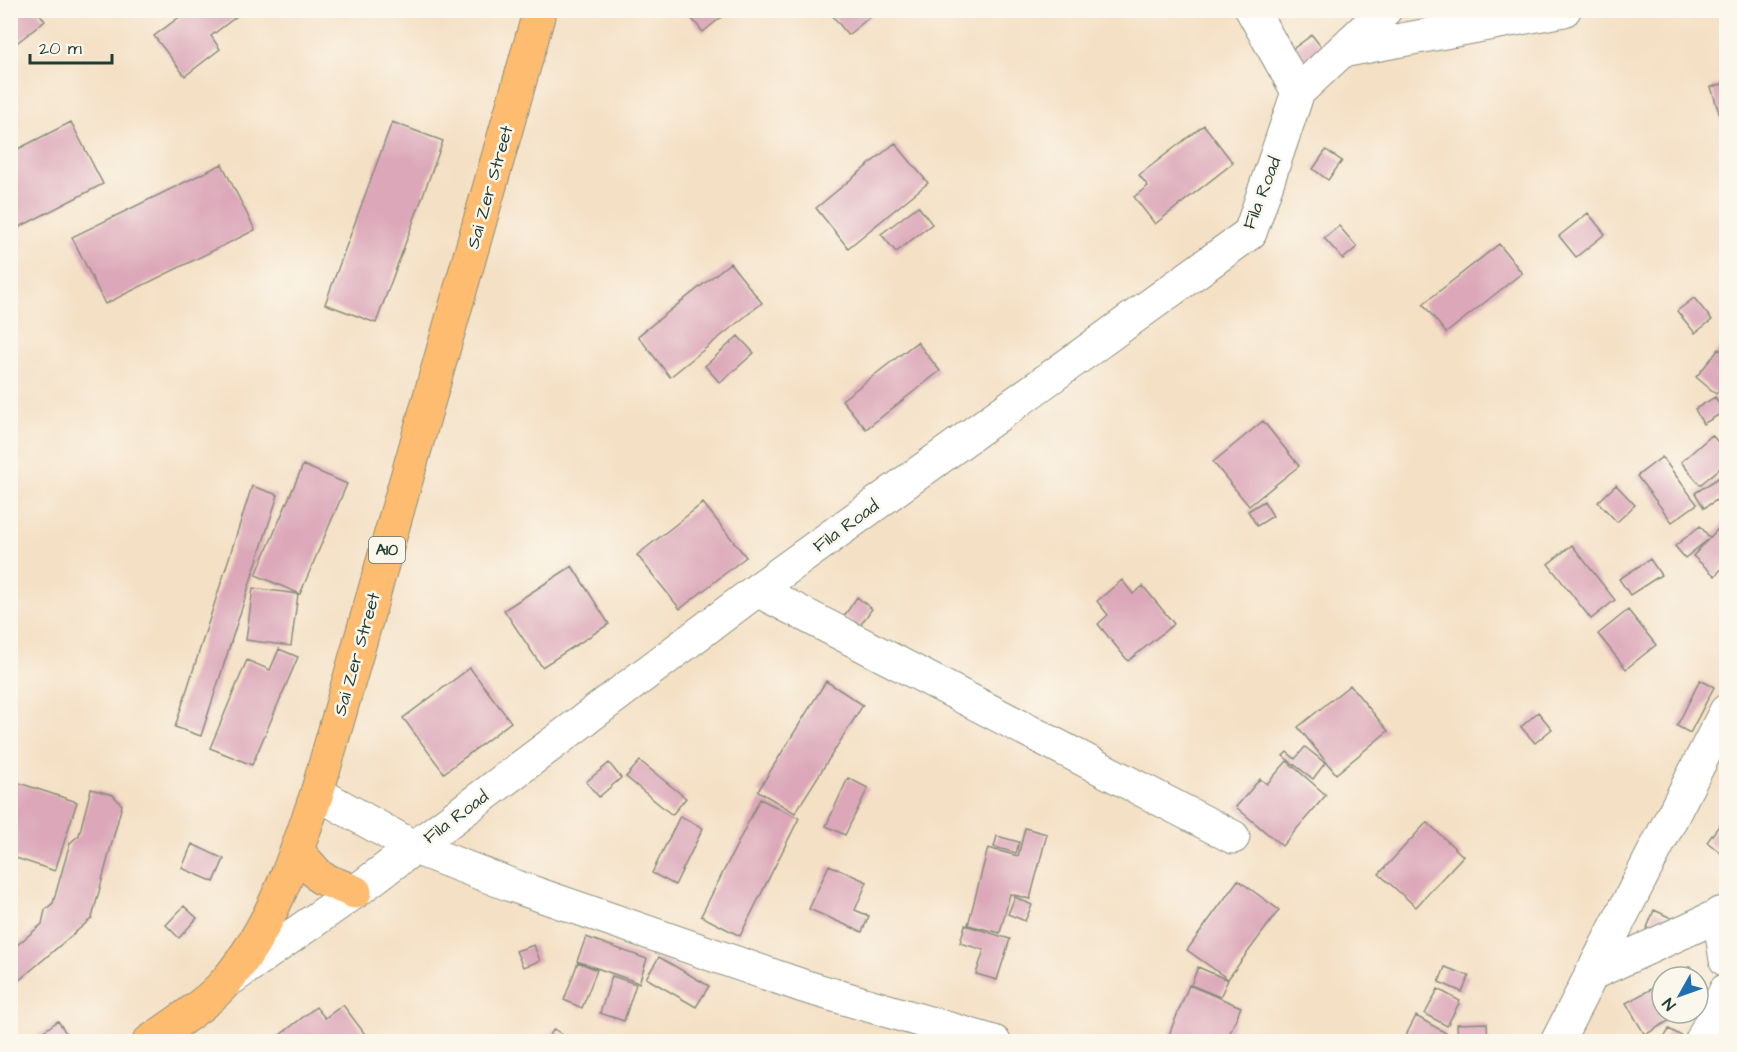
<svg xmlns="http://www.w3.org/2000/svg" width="1737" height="1052" font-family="'Architects Daughter',sans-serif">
<rect width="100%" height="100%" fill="#fbf7ec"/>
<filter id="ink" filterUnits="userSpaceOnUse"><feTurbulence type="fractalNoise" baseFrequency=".0167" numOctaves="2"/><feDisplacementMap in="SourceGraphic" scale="12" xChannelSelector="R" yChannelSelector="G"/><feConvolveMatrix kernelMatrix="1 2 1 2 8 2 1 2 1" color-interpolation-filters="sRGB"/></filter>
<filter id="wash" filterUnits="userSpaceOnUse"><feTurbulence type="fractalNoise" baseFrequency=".008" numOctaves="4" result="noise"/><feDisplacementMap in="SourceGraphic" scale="24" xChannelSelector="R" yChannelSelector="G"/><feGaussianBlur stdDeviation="1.35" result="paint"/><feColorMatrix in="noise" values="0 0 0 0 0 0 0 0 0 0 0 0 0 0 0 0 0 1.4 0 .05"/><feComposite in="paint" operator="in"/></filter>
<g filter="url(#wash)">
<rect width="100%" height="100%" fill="#f4e0c5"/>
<g id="blocks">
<path fill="#dca7b9" d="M10 10H37L45 21 14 45 10 40Z
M185 10H245L211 36 220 49 185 76 154 36 186 12Z
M693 10H730L703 32 688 14Z
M828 10H878L848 35Z
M1312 35 1335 65 1306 86 1283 56Z
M1726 83V135L1711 87Z
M71 122 103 184 10 232V153Z
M392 122 443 141 376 323 325 304Z
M1204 125 1233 163 1155 224 1134 197 1148 186 1139 175Z
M895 143 928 183 848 248 816 208Z
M1326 150 1342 161 1328 180 1313 169Z
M222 164 255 230 105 304 72 237Z
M918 206 932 224 896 252 881 234Z
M1588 213 1605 234 1576 257 1559 236Z
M1339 226 1357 247 1343 259 1324 238Z
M1499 244 1522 273 1446 333 1423 304Z
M730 263 762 303 670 377 638 336Z
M1694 298 1712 320 1695 333 1677 311Z
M738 336 754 353 720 383 705 366Z
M917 342 940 371 866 429 842 400Z
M1719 349 1726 355V381L1716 394 1696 377Z
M1715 397 1724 412 1703 424 1695 409Z
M1263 421 1299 466 1249 506 1213 462Z
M1712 435 1726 452V463L1700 485 1681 462Z
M1662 457 1697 504 1672 522 1637 476Z
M303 465 347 484 300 594 256 575Z
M1726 473V494L1704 508 1695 493Z
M1616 485 1635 505 1617 522 1598 502Z
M252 486 278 495 201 736 175 727Z
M1264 501 1273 516 1257 526 1248 511Z
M703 503 746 557 680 609 637 555Z
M1726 520V564L1715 576 1693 556Z
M1700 526 1710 538 1685 558 1675 546Z
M1572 545 1615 600 1591 619 1548 564Z
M1650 559 1661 575 1630 595 1619 579Z
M572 566 609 624 542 667 504 610Z
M1122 580 1133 594 1143 586 1174 624 1128 661 1098 624 1108 615 1097 601Z
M253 588 298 594 291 646 246 640Z
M857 597 872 609 859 627 844 616Z
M1628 610 1656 645 1626 669 1598 634Z
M279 649 298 657 252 765 210 748 247 660 270 670Z
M470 668 511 722 444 773 403 718Z
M1700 680 1714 687 1690 733 1677 726Z
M826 681 863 705 795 813 758 791Z
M1350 685 1388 731 1336 774 1298 727Z
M1538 712 1552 729 1535 743 1521 727Z
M1305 747 1325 763 1313 779 1283 756 1287 752 1295 759Z
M640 761 686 798 672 815 626 777Z
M1287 761 1326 795 1282 846 1236 807 1260 779 1267 784Z
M609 763 621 778 599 797 586 782Z
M848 778 868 788 845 835 826 826Z
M10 780 77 802 55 871 10 856Z
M91 789 113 795 122 805 92 918 10 988V951L42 924 45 910 53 903 70 843 79 835Z
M760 799 799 818 740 936 701 916Z
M680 816 703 828 675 885 652 873Z
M1726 816V857L1707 842Z
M1427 822 1463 856 1416 907 1379 874Z
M1025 828 1047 834 1030 899 1010 894 1000 933 968 925 988 848 1018 856Z
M997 836 1019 842 1016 853 994 847Z
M192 844 224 859 214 882 182 868Z
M829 865 867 882 855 910 869 916 862 932 809 909Z
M1238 880 1279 910 1228 979 1187 950Z
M1015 897 1032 905 1025 921 1008 914Z
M184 906 197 918 179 938 166 925Z
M1654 910 1680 922 1643 938Z
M965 925 1010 939 997 980 976 974 984 950 960 943Z
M586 937 647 959 639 983 577 961Z
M534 945 540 961 523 967 516 951Z
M659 957 709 986 696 1007 646 978Z
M578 962 597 970 582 1008 564 1000Z
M1690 966 1696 977H1672Z
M1198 967 1228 980 1220 997 1191 985Z
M1445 967 1469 976 1462 992 1439 982Z
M612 976 636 984 624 1021 600 1013Z
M1698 980 1708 997 1698 1003Z
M1662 983V1013H1682L1645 1035 1626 1003Z
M1189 985 1241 1007 1226 1042H1166Z
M1438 989 1460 1001 1447 1026 1425 1014Z
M343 1005 371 1042H271L316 1007 325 1018Z
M1416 1016 1446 1033 1442 1042H1413L1405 1037Z
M58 1021 72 1042H28Z
M1487 1023 1488 1042H1458L1457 1024Z
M554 1029 573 1042H545Z
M1669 1029 1692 1042H1662Z"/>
</g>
</g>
<g filter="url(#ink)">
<use href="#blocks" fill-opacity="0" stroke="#8a8e7c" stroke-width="1.5"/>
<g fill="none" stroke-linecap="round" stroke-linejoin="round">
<defs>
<path id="minor" d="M1252 10 1298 92
M1342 51 1564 10
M757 590 1233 837
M317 793 415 848 511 885 803 986 994 1042
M1719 914 1726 960
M1591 974 1726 912
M229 980 355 892 757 590 1250 233 1298 92 1385 10
M1557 1042 1726 711
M1701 1042 1726 990"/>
<path id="highway" d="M297 851 321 878 355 892
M149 1042C174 1024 209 1003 228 979 272 926 295 857 317 793L540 10"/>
</defs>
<use href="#minor" stroke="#8a8e7c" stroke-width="35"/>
<use href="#highway" stroke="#8a8e7c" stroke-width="35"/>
<use href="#minor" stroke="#fff" stroke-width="33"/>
<use href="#highway" stroke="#fdbc6f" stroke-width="33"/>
</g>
</g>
<g text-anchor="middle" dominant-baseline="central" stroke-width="5" stroke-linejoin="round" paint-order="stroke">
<rect fill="#fbf7ec" stroke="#61756b" stroke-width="1.5" x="369" y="537" width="36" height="26" rx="4.5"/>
<g font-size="16" font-weight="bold" fill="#1f3d34">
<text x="387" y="550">A10</text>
</g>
<g font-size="18" fill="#1f3d34" stroke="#fbf7ec">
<text transform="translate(490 187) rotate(-74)">Sai Zer Street</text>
<text transform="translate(1262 193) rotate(-69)">Fila Road</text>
<text transform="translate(846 526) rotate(-36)">Fila Road</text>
<text transform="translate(357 654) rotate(-74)">Sai Zer Street</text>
<text transform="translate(456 817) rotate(-37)">Fila Road</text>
</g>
</g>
<rect width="1737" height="1052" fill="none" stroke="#fbf7ec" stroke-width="36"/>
<g transform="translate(1680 995) rotate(230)"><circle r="28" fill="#fbf7ec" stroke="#a3ada2" stroke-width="1.5"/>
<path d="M0-4.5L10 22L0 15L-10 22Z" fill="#1f6fb2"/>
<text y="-9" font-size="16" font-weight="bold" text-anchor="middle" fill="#1f3d34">N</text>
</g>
<path d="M30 54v9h82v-9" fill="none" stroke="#1f3d34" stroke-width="3"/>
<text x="39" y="54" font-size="18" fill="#1f3d34" stroke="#fbf7ec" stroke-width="4.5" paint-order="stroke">20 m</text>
</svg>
